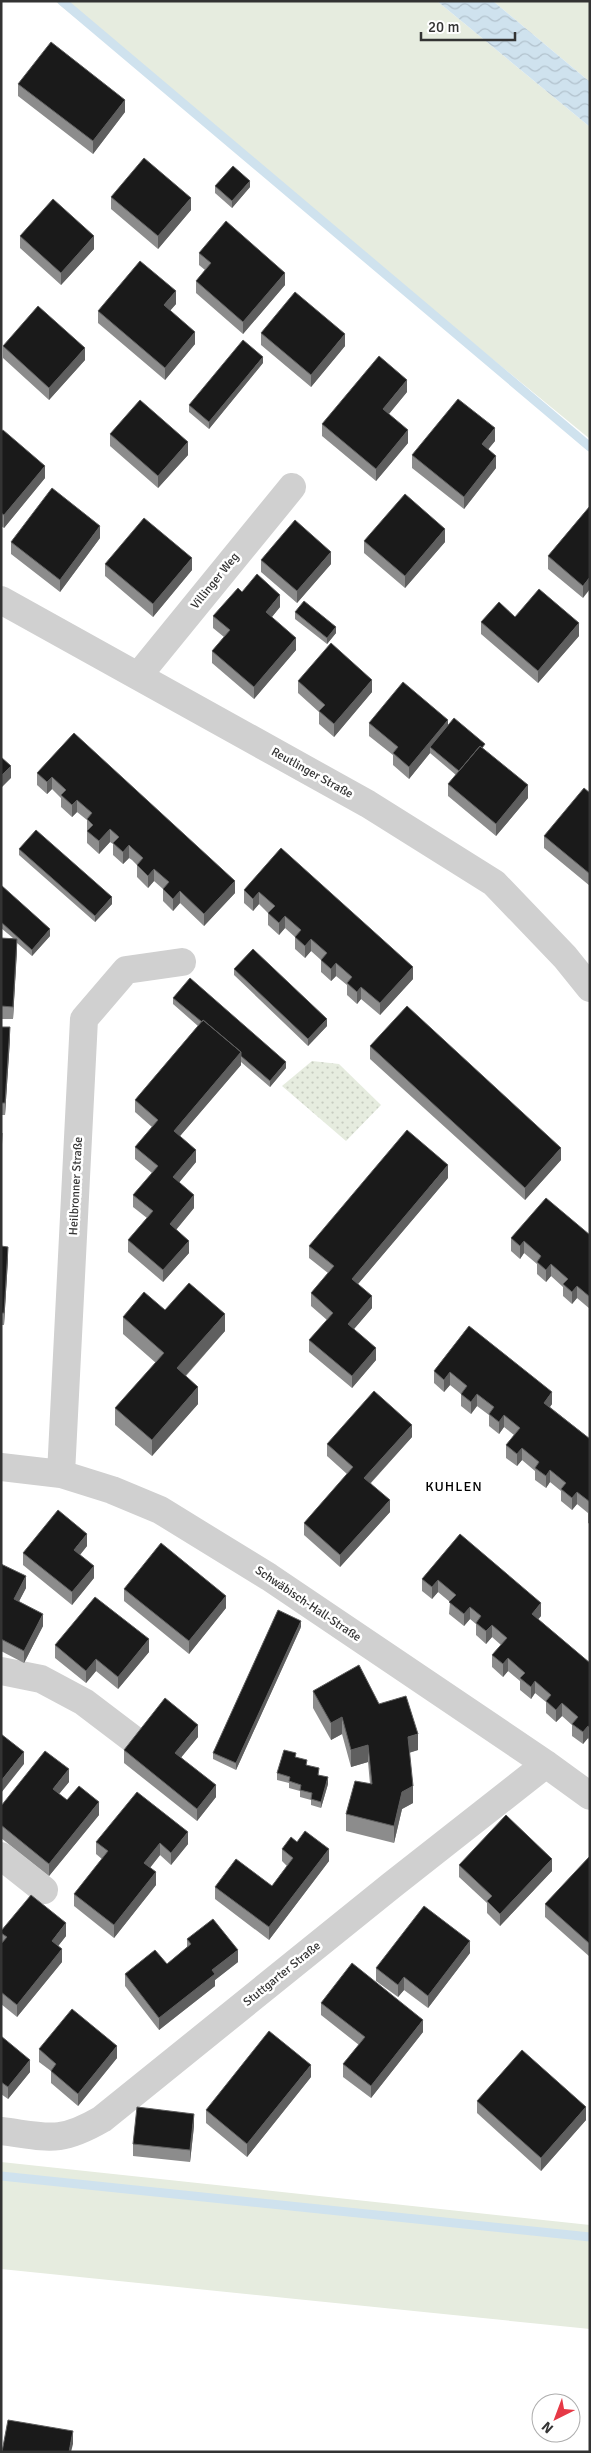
<svg xmlns="http://www.w3.org/2000/svg" width="591" height="2453" font-family="Signika,sans-serif">
<defs>
<pattern id="park-dots" width="8" height="8" patternUnits="userSpaceOnUse" patternTransform="scale(1.25)"><rect width="8" height="8" fill="#e6ecdf"/><path d="M2 2h.1M6 6h.1" fill="none" stroke="#c6cbc0" stroke-width="1.8" stroke-linecap="round"/></pattern>
<pattern id="water-waves" width="16" height="10" patternUnits="userSpaceOnUse" patternTransform="scale(1.25)"><rect width="16" height="10" fill="#cfe2ee"/><path d="M0 5q4-4 8 0t8 0" fill="none" stroke="#b2c2cd"/></pattern>
</defs>
<rect width="100%" height="100%" fill="#fff"/>
<path fill="#e6ecdf" d="M55 1H437L590 127V439Z
M493 1H590V82Z
M1 2162 590 2225V2329L1 2269Z"/>
<path fill="url(#park-dots)" d="M312 1061 339 1064 381 1105 346 1141 282 1086Z"/>
<path fill="url(#water-waves)" d="M437 1H493L590 82V127Z"/>
<g fill="none" stroke-linecap="round" stroke-linejoin="round">
<path stroke="#cfe2ee" stroke-width="9" d="M62 1 590 447
M1 2176 590 2237"/>
<path stroke="#d0d0d0" stroke-width="28" d="M1 600 368 804 494 883 565 957 590 988
M138 676 292 487
M1 1467 61 1474 112 1490 160 1510 269 1577 546 1764 590 1796
M61 1474 84 1019 126 970 182 962
M1 1671 41 1679 84 1702 134 1740
M1 1856 44 1890
M1 2131C48 2137 59 2144 102 2119L392 1885 546 1764"/>
</g>
<path fill="#8c8c8c" d="M18 84 125 112 93 154 18 96Z
M215 186 250 187 232 208 215 193Z
M111 197 191 210 158 249 111 209Z
M20 236 94 249 61 285 20 248Z
M199 253 285 285 243 334 196 293V281L205 270 199 265Z
M176 304 170 310 195 344 165 380 98 323V311Z
M261 333 345 346 311 387 261 345Z
M3 346 85 360 49 400 3 358Z
M263 363 209 429 189 412V405Z
M407 392 389 414 408 443 376 481 322 436V424Z
M1 431 45 478 4 528 1 526Z
M110 434 188 455 158 488 110 446Z
M495 441 488 449 496 468 464 509 412 468V455Z
M590 506 583 598 548 569V556Z
M100 538 60 592 11 554V542Z
M364 541 445 542 405 588 364 553Z
M261 560 331 564 297 603 261 572Z
M105 564 192 570 153 617 105 576Z
M242 592 280 607 272 617 296 650 254 699 212 663V651L224 637 213 628V616Z
M295 612 336 633 327 644 295 619Z
M481 622 579 636 538 683 481 634Z
M298 681 372 692 334 737 319 724V712L298 693Z
M369 723 448 725 485 751 528 798 496 836 448 796V784L456 775 430 753 409 779 393 765V755L369 736Z
M74 733 235 893 204 926 180 903 173 911 163 901V889L154 881 148 888 137 877V865L132 860 129 858 123 864 113 855V844L110 842 99 854 87 843V820L77 812 72 817 61 807V798L52 789 47 794 37 785V773Z
M590 793V886L544 848V836Z
M281 848 413 979 380 1015 361 999 357 1004 347 995V985L336 976 331 981 321 972V960L311 951 305 958 295 949V937L285 928 279 935 268 925V913L259 904 253 911 244 903V890Z
M19 849 112 904 95 922 19 855Z
M1 885 50 936 32 956 17 943 13 1019H1V938H13L1 928Z
M234 969 327 1026 308 1046 234 975Z
M173 998 286 1068 270 1087 241 1062V1065L180 1136 196 1162 179 1182 194 1208 176 1230 189 1253 163 1282 128 1252V1240L147 1218 133 1207V1195L152 1173 135 1159V1147L152 1127 135 1112V1100L198 1026 173 1004Z
M1 1027 10 1039 5 1115H1Z
M370 1046 561 1160 525 1200 370 1059Z
M448 1178 358 1284 372 1308 354 1329 376 1360 352 1388 309 1352V1340L327 1320 311 1306V1293L328 1273 309 1258V1246Z
M590 1235V1309L577 1298 572 1304 563 1296V1287L551 1276 546 1282 537 1274V1264L524 1253 520 1259 511 1251V1238Z
M1 1246 8 1259 4 1325H1Z
M165 1310 225 1331 186 1376 198 1404 152 1456 115 1425V1408L156 1363 123 1334V1317Z
M469 1326 552 1404 550 1407 590 1439V1524L588 1523V1513L577 1504 572 1510 561 1501V1491L550 1482 546 1488 535 1480V1471L522 1460 517 1466 506 1458V1445L514 1435 504 1427 499 1434 489 1426V1415L477 1406 471 1414 461 1406V1394L450 1385 444 1392 434 1383V1371Z
M412 1437 371 1483 390 1512 340 1567 304 1535V1523L347 1474 327 1456V1444Z
M460 1534 541 1616 538 1619 590 1663V1740L588 1738 583 1744 572 1736V1725L562 1716 556 1722 546 1713V1702L535 1693 531 1699 520 1690V1681L508 1671 503 1677 492 1667V1655L501 1645 492 1637 486 1644 476 1635V1624L470 1619 464 1626 449 1614 450 1602 438 1592 432 1599 422 1591V1579Z
M87 1546 80 1555 94 1578 72 1605 23 1565V1553Z
M1 1564 26 1588 19 1601 43 1626 24 1663 1 1651Z
M124 1589 226 1608 189 1654 124 1601Z
M301 1627 236 1770 213 1759V1753Z
M55 1645 149 1652 118 1689 96 1671 86 1683 55 1658Z
M313 1691 379 1704 418 1750 409 1753 413 1803 402 1809 394 1843 346 1831V1814L370 1784 368 1762 351 1767 342 1734 331 1740 313 1708Z
M198 1737 181 1757 216 1797 197 1821 124 1763V1750Z
M296 1758 307 1765 319 1775 328 1784 321 1808 311 1805V1800L300 1797V1791L289 1788V1783L277 1780V1773Z
M69 1782 59 1794 67 1800 99 1815 49 1876 1 1838V1806Z
M96 1842 188 1844 171 1865 160 1855 150 1868 156 1885 114 1938 74 1906V1894L102 1859 96 1854Z
M297 1842 329 1861 269 1940 215 1899V1887L272 1886 287 1866 282 1861V1849Z
M590 1858V1957L545 1917V1904Z
M459 1865 552 1871 500 1926 487 1913V1903L459 1877Z
M1 1931 66 1936 58 1946 62 1962 17 2017 1 2004Z
M187 1939 238 1962 215 1980V1986L159 2030 125 1986V1974L167 1964 187 1947Z
M470 1953 428 2008 404 1990 398 1997 376 1981V1968Z
M321 2003 423 2032 371 2098 343 2077V2064L359 2045 321 2015Z
M1 2036 30 2072 8 2099 1 2094Z
M39 2049 117 2058 78 2106 51 2083V2071L39 2062Z
M311 2077 247 2157 206 2123V2110Z
M477 2101 586 2120 541 2171 477 2113Z
M194 2126 190 2162 133 2156V2144Z"/>
<path fill="#5f5f5f" d="M125 100V112L93 154V141Z
M250 181V187L232 208V201Z
M191 198V210L158 249V236Z
M94 236V249L61 285V273Z
M285 273V285L243 334V322Z
M176 291V304L164 318V305Z
M195 332V344L165 380V368Z
M345 334V346L311 387V375Z
M85 348V360L49 400V388Z
M263 357V363L209 429V422Z
M407 380V392L383 421V409Z
M495 428V441L482 457V444Z
M408 430V443L376 481V469Z
M188 442V455L158 488V476Z
M496 456V468L464 509V497Z
M45 466V478L4 528V515Z
M100 526V538L60 592V580Z
M445 529V542L405 588V576Z
M331 552V564L297 603V591Z
M192 558V570L153 617V604Z
M590 577V589L583 598V586Z
M280 595V607L266 624V612Z
M579 623V636L538 683V671Z
M336 627V633L327 644V638Z
M296 638V650L254 699V687Z
M372 680V692L334 737V724Z
M448 720V732L430 747V753L409 779V767Z
M11 766V778L1 788V776Z
M52 777V789L47 794V782Z
M528 785V798L496 836V824Z
M77 800V812L72 817V805Z
M110 829V842L99 854V841Z
M129 845V858L123 864V852Z
M154 869V881L148 888V876Z
M235 881V893L204 926V914Z
M180 891V903L173 911V899Z
M259 892V904L253 911V899Z
M112 897V904L95 922V916Z
M285 916V928L279 935V923Z
M50 929V936L32 956V950Z
M17 939V951L13 1019V1007Z
M311 939V951L305 958V946Z
M336 963V976L331 981V969Z
M413 967V979L380 1015V1003Z
M361 987V999L357 1004V992Z
M327 1019V1026L308 1046V1039Z
M10 1027V1039L5 1115V1103Z
M241 1052V1065L174 1143V1131Z
M286 1062V1068L270 1087V1081Z
M561 1148V1160L525 1200V1188Z
M196 1150V1162L173 1190V1177Z
M448 1165V1178L352 1291V1279Z
M194 1195V1208L170 1237V1224Z
M189 1241V1253L163 1282V1270Z
M524 1241V1253L520 1259V1246Z
M8 1247V1259L4 1325V1313Z
M551 1264V1276L546 1282V1270Z
M577 1286V1298L572 1304V1292Z
M372 1296V1308L348 1336V1324Z
M225 1314V1331L177 1385V1368Z
M376 1348V1360L352 1388V1376Z
M450 1372V1385L444 1392V1380Z
M198 1387V1404L152 1456V1440Z
M552 1392V1404L544 1415V1403Z
M477 1394V1406L471 1414V1402Z
M504 1415V1427L499 1434V1422Z
M412 1425V1437L364 1490V1478Z
M522 1448V1460L517 1466V1454Z
M550 1470V1482L546 1488V1476Z
M577 1492V1504L572 1510V1498Z
M390 1500V1512L340 1567V1555Z
M87 1534V1546L74 1562V1550Z
M94 1566V1578L72 1605V1592Z
M26 1576V1588L14 1611V1599Z
M438 1580V1592L432 1599V1587Z
M226 1596V1608L189 1654V1641Z
M541 1603V1616L532 1626V1614Z
M470 1607V1619L464 1626V1614Z
M43 1614V1626L24 1663V1651Z
M301 1621V1627L236 1770V1763Z
M492 1625V1637L486 1644V1631Z
M149 1639V1652L118 1689V1677Z
M508 1658V1671L503 1677V1664Z
M96 1659V1671L86 1683V1671Z
M535 1681V1693L531 1699V1687Z
M562 1703V1716L556 1722V1710Z
M342 1717V1734L331 1740V1723Z
M198 1725V1737L175 1765V1753Z
M588 1726V1738L583 1744V1732Z
M418 1734V1750L408 1753V1737Z
M368 1745V1762L351 1767V1750Z
M24 1752V1764L1 1793V1781Z
M69 1769V1782L53 1801V1789Z
M328 1777V1784L321 1808V1802Z
M216 1785V1797L197 1821V1809Z
M413 1786V1803L402 1809 394 1843V1826L402 1792Z
M99 1802V1815L49 1876V1864Z
M188 1832V1844L171 1865V1853Z
M160 1843V1855L144 1875V1863Z
M329 1849V1861L269 1940V1927Z
M552 1859V1871L500 1926V1914Z
M156 1872V1885L114 1938V1925Z
M66 1923V1936L52 1954V1941Z
M470 1941V1953L428 2008V1996Z
M62 1949V1962L17 2017V2005Z
M238 1950V1962L215 1980V1986L159 2030V2018L212 1970Z
M404 1977V1990L398 1997V1985Z
M423 2020V2032L371 2098V2086Z
M117 2046V2058L78 2106V2094Z
M30 2060V2072L8 2099V2087Z
M311 2065V2077L247 2157V2144Z
M586 2107V2120L541 2171V2158Z
M194 2114V2126L190 2162V2150Z
M73 2431V2444L71 2452H69Z"/>
<path fill="#1a1a1a" stroke="#5f5f5f" d="M51 42 125 100 93 141 18 84Z
M144 158 191 198 158 236 111 197Z
M233 166 250 181 232 201 215 186Z
M53 199 94 236 61 273 20 236Z
M226 221 285 273 243 322 196 281 211 263 199 253Z
M140 261 176 291 164 305 195 332 165 368 98 311Z
M295 292 345 334 311 375 261 333Z
M38 306 85 348 49 388 3 346Z
M243 340 263 357 209 422 189 405Z
M379 356 407 380 383 409 408 430 376 469 322 424Z
M458 399 495 428 482 444 496 456 464 497 412 455Z
M140 400 188 442 158 476 110 434Z
M3 430 45 466 4 515 1 513V431Z
M52 488 100 526 60 580 11 542Z
M405 494 445 529 405 576 364 541Z
M590 506V577L583 586 548 556Z
M144 518 192 558 153 604 105 564Z
M295 520 331 552 297 591 261 560Z
M257 574 280 595 266 612 296 638 254 687 212 651 230 630 213 616 238 588 242 592Z
M539 589 579 623 538 671 481 622 499 602 515 617Z
M304 601 336 627 327 638 295 612Z
M331 643 372 680 334 724 319 711 325 705 298 681Z
M403 682 448 720 409 767 393 753 398 747 369 723Z
M454 718 485 744 482 748 480 746 459 771 430 747Z
M74 733 235 881 204 914 180 891 173 899 163 889 169 882 154 869 148 876 137 865 143 858 132 848 129 845 123 852 113 843 119 837 110 829 99 841 87 831 93 825 87 819 92 813 77 800 72 805 61 795 66 790 52 777 47 782 37 773Z
M480 746 528 785 496 824 448 784Z
M1 757 11 766 1 776Z
M584 788 590 793V874L544 836Z
M36 830 112 897 95 916 19 849Z
M281 848 413 967 380 1003 361 987 357 992 347 983 352 977 336 963 331 969 321 960 327 953 311 939 305 946 295 937 301 930 285 916 279 923 268 913 275 906 259 892 253 899 244 890Z
M1 885 50 929 32 950 1 922Z
M1 938 17 939 13 1007 1 1006Z
M253 949 327 1019 308 1039 234 969Z
M190 978 286 1062 270 1081 241 1056V1052L203 1020 202 1022 173 998Z
M407 1006 561 1148 525 1188 370 1046Z
M203 1020 241 1052 174 1131 196 1150 173 1177 194 1195 170 1224 189 1241 163 1270 128 1240 153 1211 133 1195 158 1166 135 1147 158 1120 135 1100Z
M1 1027H10L5 1103H1Z
M407 1130 448 1165 352 1279 372 1296 348 1324 376 1348 352 1376 309 1340 333 1313 311 1293 334 1266 309 1246Z
M1 1133H2L1 1156Z
M546 1198 590 1235V1297L577 1286 572 1292 563 1284 568 1279 551 1264 546 1270 537 1262 541 1256 524 1241 520 1246 511 1238Z
M1 1246 8 1247 4 1313H1Z
M189 1283 225 1314 177 1368 198 1387 152 1440 115 1408 164 1353 123 1317 144 1292 165 1310Z
M469 1326 552 1392 544 1403 590 1439V1502L577 1492 572 1498 561 1489 566 1483 550 1470 546 1476 535 1468 539 1462 522 1448 517 1454 506 1445 520 1428 504 1415 499 1422 489 1414 494 1407 477 1394 471 1402 461 1394 467 1386 450 1372 444 1380 434 1371Z
M374 1391 412 1425 364 1478 390 1500 340 1555 304 1523 353 1467 327 1444Z
M58 1510 87 1534 74 1550 94 1566 72 1592 23 1553Z
M460 1534 541 1603 532 1614 590 1663V1727L588 1726 583 1732 572 1724 578 1717 562 1703 556 1710 546 1701 551 1695 535 1681 531 1687 520 1678 525 1673 508 1658 503 1664 492 1655 507 1638 492 1625 486 1631 476 1623 481 1616 470 1607 464 1614 449 1602 456 1595 438 1580 432 1587 422 1579Z
M161 1543 226 1596 189 1641 124 1589Z
M1 1564 26 1576 14 1599 43 1614 24 1651 1 1639Z
M95 1597 149 1639 118 1677 96 1659 86 1671 55 1645Z
M278 1610 301 1621 236 1763 213 1753Z
M359 1665 379 1704 406 1696 418 1734 408 1737 413 1786 402 1792 394 1826 346 1814 355 1781 372 1784 368 1745 351 1750 342 1717 331 1723 313 1691Z
M165 1698 198 1725 175 1753 216 1785 197 1809 124 1750Z
M1 1734 24 1752 1 1781Z
M284 1750 296 1753 295 1757 307 1760 306 1765 319 1768 318 1775 328 1777 321 1802 311 1799 312 1793 300 1790 301 1785 289 1781 290 1777 277 1773Z
M45 1751 69 1769 53 1789 67 1800 79 1786 99 1802 49 1864 1 1825V1806Z
M137 1792 188 1832 171 1853 160 1843 144 1863 156 1872 114 1925 74 1894 108 1851 96 1842Z
M506 1815 552 1859 500 1914 487 1901 492 1896 459 1865Z
M305 1831 329 1849 269 1927 215 1887 236 1859 272 1886 293 1858 282 1849 291 1837 297 1842Z
M589 1857 590 1858V1944L545 1904Z
M31 1895 66 1923 52 1941 62 1949 17 2005 1 1992V1944L7 1937 1 1933V1931Z
M424 1906 470 1941 428 1996 404 1977 398 1985 376 1968Z
M213 1919 238 1950 212 1970 215 1974 159 2018 125 1974 155 1950 167 1964 191 1944 187 1939Z
M352 1963 423 2020 371 2086 343 2064 365 2037 321 2003Z
M72 2009 117 2046 78 2094 51 2071 56 2064 39 2049Z
M269 2031 311 2065 247 2144 206 2110Z
M1 2036 30 2060 8 2087 1 2082Z
M522 2050 586 2107 541 2158 477 2101Z
M137 2107 194 2114 190 2150 133 2144Z
M8 2420 73 2431 69 2452H2Z"/>
<g text-anchor="middle" dominant-baseline="central" stroke-width="5" stroke-linejoin="round" paint-order="stroke">
<g font-size="12" fill="#333" stroke="#fff">
<text transform="translate(215 581) rotate(-51)">Villinger Weg</text>
<text transform="translate(312 773) rotate(29)">Reutlinger Straße</text>
<text transform="translate(76 1186) rotate(-87)">Heilbronner Straße</text>
<text transform="translate(308 1604) rotate(34)">Schwäbisch-Hall-Straße</text>
<text transform="translate(282 1974) rotate(-39)">Stuttgarter Straße</text>
</g>
<g font-size="14" letter-spacing="1" fill="#000" stroke="#fff">
<text x="454" y="1486">KUHLEN</text>
</g>
</g>
<rect width="591" height="2453" fill="none" stroke="#333333" stroke-width="5"/>
<g transform="translate(556 2418) rotate(222)"><circle r="24" fill="#ffffff" stroke="#adadad"/>
<path d="M0-4L9 19L0 12L-9 19Z" fill="#e63946"/>
<text y="-8" font-size="14" font-weight="bold" text-anchor="middle" fill="#333333">N</text>
</g>
<path d="M421 32v8h94v-8" fill="none" stroke="#333333" stroke-width="2.5"/>
<text x="428" y="32" font-size="15" fill="#333333" stroke="#ffffff" stroke-width="4" paint-order="stroke">20 m</text>
</svg>
